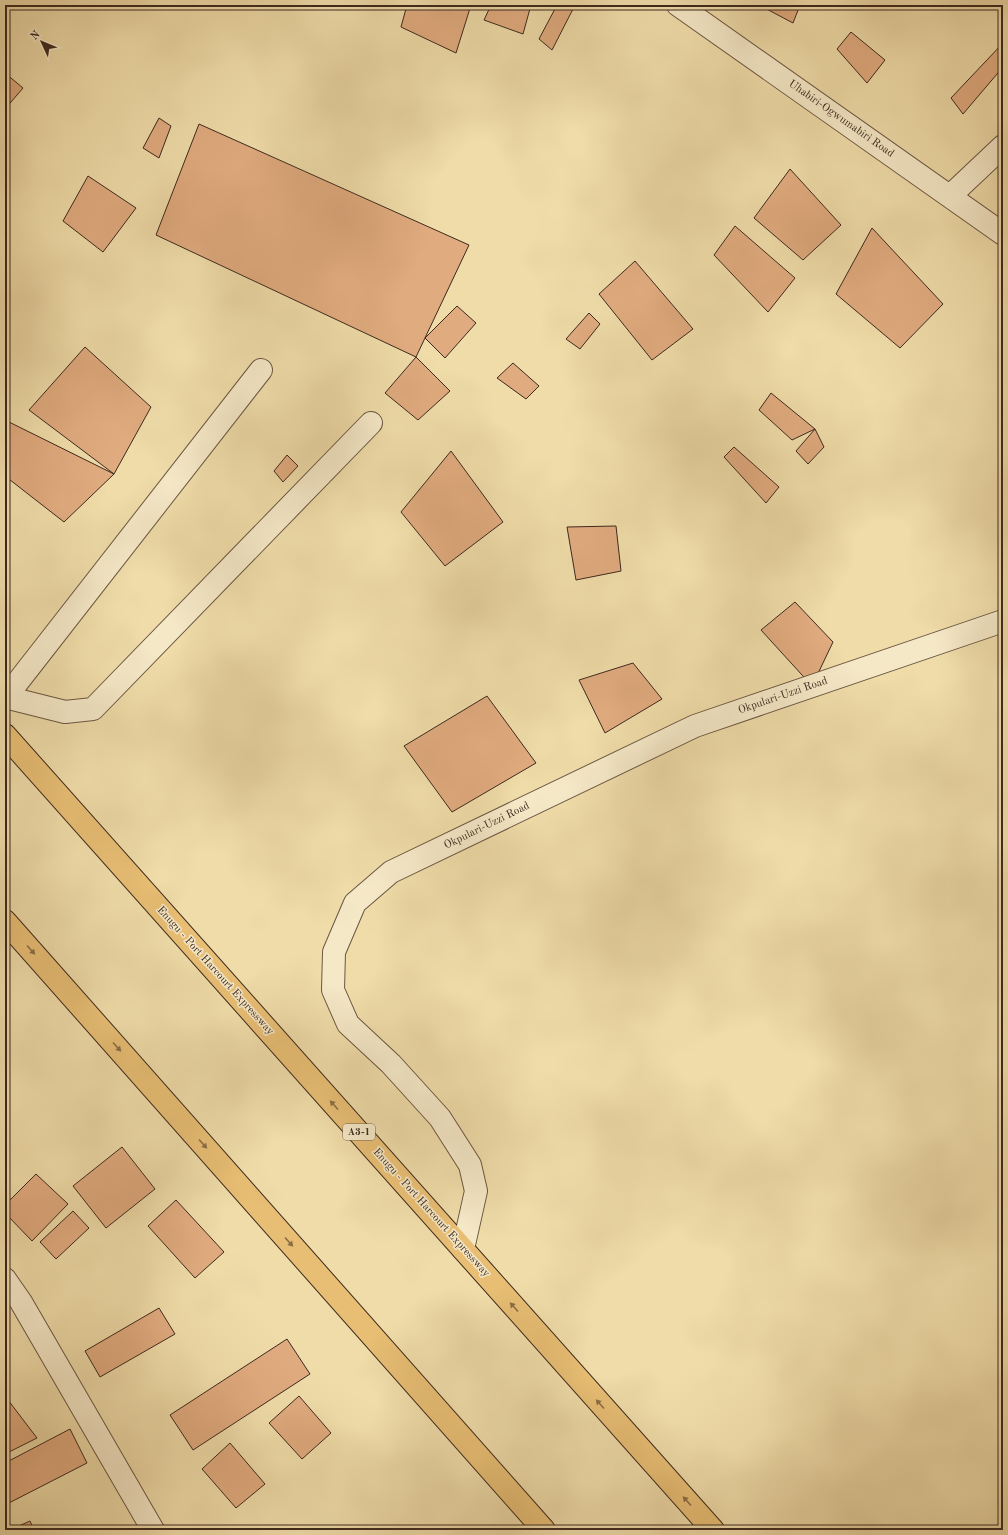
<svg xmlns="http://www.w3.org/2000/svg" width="1008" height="1535" font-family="'Old Standard TT',serif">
<rect width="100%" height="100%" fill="#efdca9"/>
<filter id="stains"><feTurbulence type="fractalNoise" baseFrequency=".005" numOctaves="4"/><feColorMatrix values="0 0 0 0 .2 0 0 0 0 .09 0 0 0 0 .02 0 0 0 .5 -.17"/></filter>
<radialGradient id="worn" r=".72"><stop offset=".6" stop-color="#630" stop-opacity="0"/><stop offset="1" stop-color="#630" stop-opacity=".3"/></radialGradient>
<path fill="#e0ab7f" stroke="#3d291e" d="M407 5H471L456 53 401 27Z
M491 5H531L523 34 484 20Z
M557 5H570L573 9 552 50 539 39Z
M759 5H800L793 23Z
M851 32 885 60 867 83 837 49Z
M1003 43V67L963 114 951 98Z
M5 73 23 88 5 109Z
M159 118 171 126 159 158 143 148Z
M199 124 469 245 416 357 156 235Z
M790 169 841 225 803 260 754 218Z
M88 176 136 208 103 252 63 221Z
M735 226 795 278 768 312 714 255Z
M872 228 943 304 900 348 836 294Z
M635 261 693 329 652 360 599 294Z
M457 306 476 323 445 358 425 338Z
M589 313 600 324 580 349 566 339Z
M85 347 151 407 114 474 29 410Z
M416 357 450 391 418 420 385 393Z
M513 363 539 386 526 399 497 378Z
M771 393 815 429 792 440 759 410Z
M9 422 114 474 64 522 5 476V427Z
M815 429 824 447 808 464 796 451Z
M734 447 779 487 766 503 724 457Z
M451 451 503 522 445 566 401 512Z
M287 455 298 466 283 482 274 471Z
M616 526 621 571 576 580 567 527Z
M795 602 833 642 812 686 761 630Z
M633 663 662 699 605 733 579 680Z
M487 696 536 763 452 812 404 746Z
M122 1147 155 1189 106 1228 73 1186Z
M36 1174 68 1204 32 1241 5 1213V1205Z
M176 1200 224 1252 195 1278 148 1226Z
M73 1211 89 1228 56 1259 40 1242Z
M159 1308 175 1334 100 1377 85 1351Z
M287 1339 310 1374 193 1450 170 1415Z
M5 1396 37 1438 5 1454Z
M299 1396 331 1433 302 1459 269 1423Z
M70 1429 87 1463 5 1505V1463Z
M230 1443 265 1484 236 1508 202 1469Z
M30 1521 34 1530H10Z"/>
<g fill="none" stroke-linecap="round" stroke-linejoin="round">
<defs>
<path id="minor" d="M678 5 1003 234
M950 196 1003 146
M5 697 65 712 93 709 371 423
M6 697 261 370
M463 1249 476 1191 470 1165 440 1118 391 1064 348 1024 333 990 334 952 355 903 391 872 695 726 1003 621
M5 1279 21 1302 153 1530"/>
<path id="trunk" d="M5 735 713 1530
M5 921 544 1530"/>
</defs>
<use href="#minor" stroke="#6a5641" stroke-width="24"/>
<use href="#trunk" stroke="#3d291e" stroke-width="24"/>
<use href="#minor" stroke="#f5e8c7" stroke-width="22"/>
<use href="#trunk" stroke="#e8be74" stroke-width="22"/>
</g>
<defs><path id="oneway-solid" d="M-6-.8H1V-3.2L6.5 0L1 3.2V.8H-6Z"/></defs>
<g fill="#8a6c45">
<use href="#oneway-solid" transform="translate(31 950) rotate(48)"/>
<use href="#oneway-solid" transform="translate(117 1047) rotate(48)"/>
<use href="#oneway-solid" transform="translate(334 1105) rotate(-132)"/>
<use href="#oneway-solid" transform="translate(203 1144) rotate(48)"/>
<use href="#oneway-solid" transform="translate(289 1242) rotate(48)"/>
<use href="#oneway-solid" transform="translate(514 1307) rotate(-132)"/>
<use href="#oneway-solid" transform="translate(600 1404) rotate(-132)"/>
<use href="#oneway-solid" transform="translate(687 1501) rotate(-132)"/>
</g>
<g text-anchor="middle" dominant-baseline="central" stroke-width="3" stroke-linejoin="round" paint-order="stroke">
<rect fill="#f5e8c7" stroke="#746251" stroke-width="1" x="343" y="1124" width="32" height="16" rx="3"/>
<g font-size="10" font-weight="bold" fill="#3d291e">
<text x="359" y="1132">A3-1</text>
</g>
<g font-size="11" fill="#3d291e" stroke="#f5e8c7">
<text transform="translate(841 119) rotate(35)">Uhabiri-Ogwumabiri Road</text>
<text transform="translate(783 696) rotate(-19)">Okpulari-Uzzi Road</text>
<text transform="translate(487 826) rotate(-26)">Okpulari-Uzzi Road</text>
<text transform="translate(215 971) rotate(48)">Enugu - Port Harcourt Expressway</text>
<text transform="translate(431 1213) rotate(48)">Enugu - Port Harcourt Expressway</text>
</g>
</g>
<rect width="1008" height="1535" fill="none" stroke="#efdca9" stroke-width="20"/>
<rect x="6" y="6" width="996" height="1523" fill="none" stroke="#3d291e" stroke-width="2"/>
<rect x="10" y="10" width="988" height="1515" fill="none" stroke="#3d291e"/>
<g transform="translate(42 42) rotate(314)" stroke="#f5e8c7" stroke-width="3" paint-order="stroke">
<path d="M0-3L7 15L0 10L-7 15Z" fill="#3d291e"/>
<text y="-6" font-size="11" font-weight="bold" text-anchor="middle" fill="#3d291e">N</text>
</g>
<rect width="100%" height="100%" filter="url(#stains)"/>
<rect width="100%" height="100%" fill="url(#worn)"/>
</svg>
